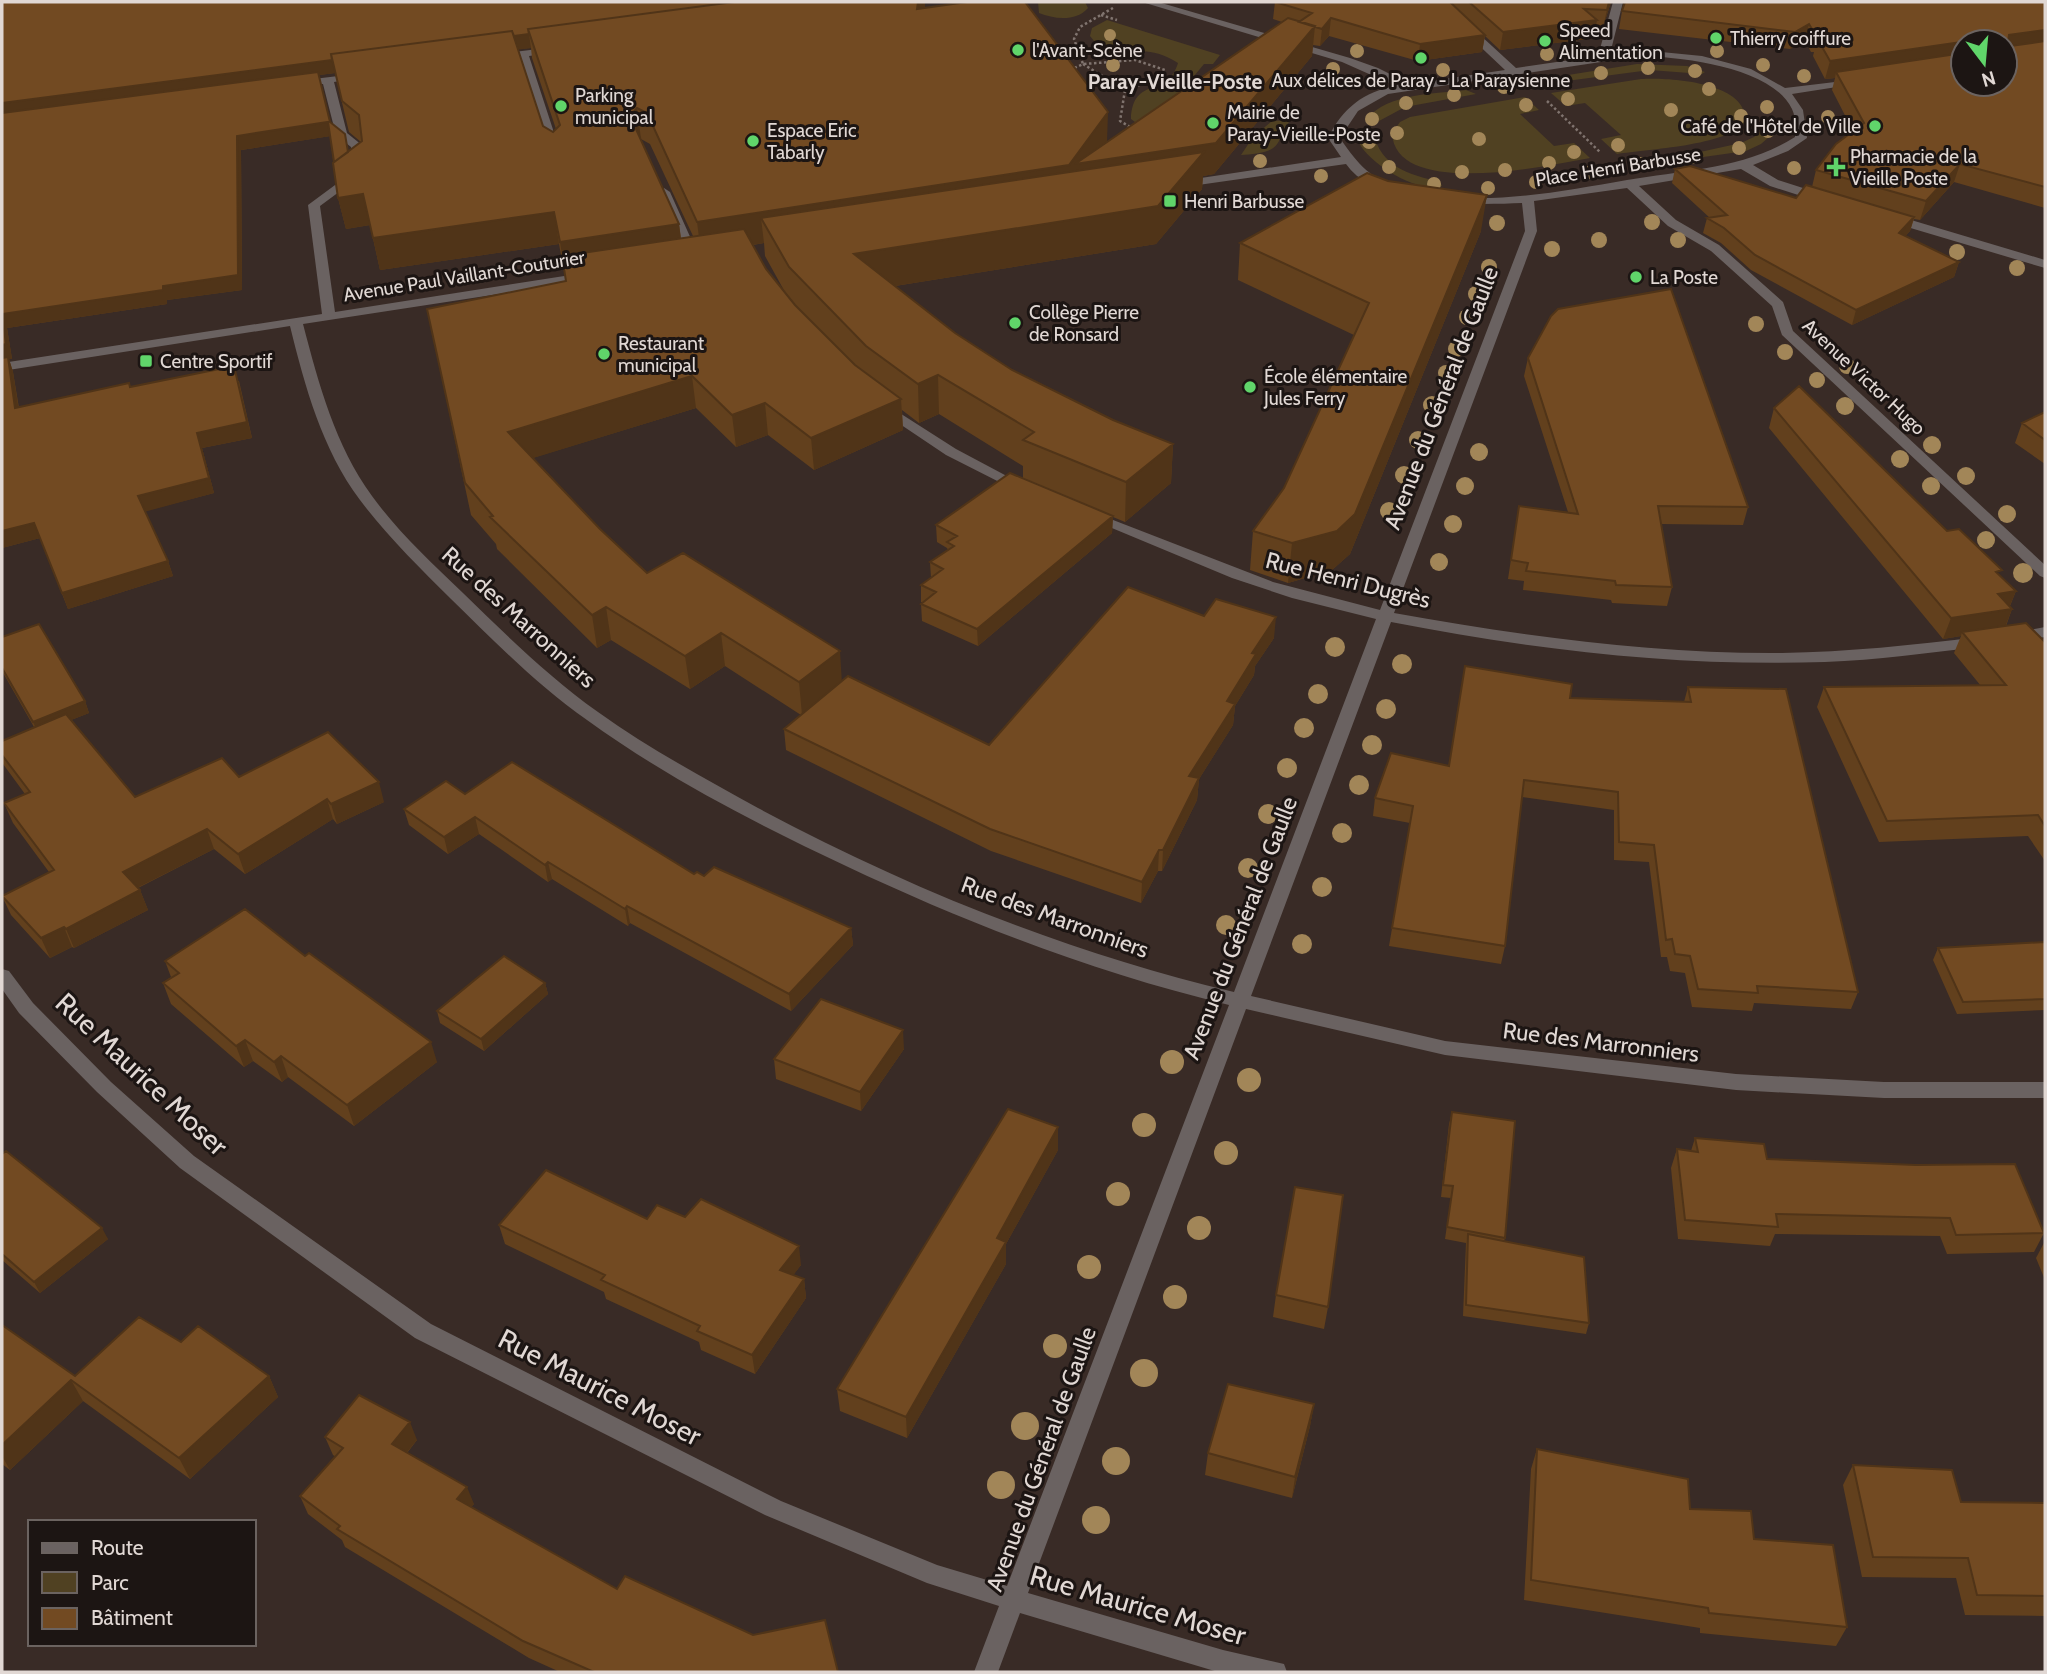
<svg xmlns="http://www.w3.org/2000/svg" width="2047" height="1674" font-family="Cabin,sans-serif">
<rect width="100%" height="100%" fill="#392b26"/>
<path fill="#504122" d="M1038 2H1085L1088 8C1076 22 1054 19 1039 13Z
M1107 20 1220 55 1213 64H1204L1171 104 1139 125 1131 119C1133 75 1167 99 1178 63 1146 43 1136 56 1103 52L1090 36 1092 28Z
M1637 64 1687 66 1705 72 1702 74 1650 70 1551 83 1543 79Z
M1641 79C1668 77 1750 82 1745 122 1727 146 1648 149 1617 154L1601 139 1621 135 1585 103 1566 106 1551 93Z
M1466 90 1476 94 1405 107 1379 121 1367 119C1387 93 1436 94 1466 90Z
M1525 97 1539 110 1520 114 1554 146 1574 143 1590 158C1551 165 1395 200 1392 133L1400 122 1410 117Z
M1291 120C1284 127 1283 132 1279 141 1273 154 1254 154 1241 155L1253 137 1272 121Z
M1766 126 1777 130 1761 144 1746 151 1689 159 1682 156 1741 143 1754 137Z
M1365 129 1373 132C1381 167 1408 174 1440 182L1442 186C1418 194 1370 164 1359 143L1360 130Z"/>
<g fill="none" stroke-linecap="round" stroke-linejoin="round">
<path stroke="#80746f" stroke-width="2.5" stroke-dasharray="2.5 2.5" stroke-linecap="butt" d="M1101 15 1117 20
M1083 64 1125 90 1120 121 1134 129
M1084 64 1135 60 1165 70 1163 77 1125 90
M1070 70 1083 64 1074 39 1080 27 1113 8
M1547 101 1601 153"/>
<path fill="#6a6261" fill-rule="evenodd" d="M1142 2H1158L1350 58 1378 68 1410 84 1505 70 1433 2H1444L1516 68 1598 56 1613 2H1623L1610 54 1641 50 1702 56 1751 69 1785 88 1860 79V83L1856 84 1792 94 1803 110 1807 138 1788 151 1753 165 1778 180 1828 196V202H1820L1770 186 1741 169 1639 186 1676 220 1719 245 1783 302 1793 331 2045 565V578L2040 576 1782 335 1772 306 1711 251 1668 226 1627 188 1534 201 1537 231 1394 613C1522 636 1652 654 1782 653 1848 652 1913 645 1979 637L1987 642 1979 647C1928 653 1877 660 1825 662 1680 667 1534 650 1391 622L1251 996 1445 1041 1736 1074 1884 1082H2045V1098H1884L1736 1090 1445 1055 1246 1009 1028 1593 1223 1650 1284 1664 1287 1672H1218L1020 1613 998 1672H974L999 1606 927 1583 765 1515 415 1338 180 1168 97 1092 19 1013 2 989V969L9 971 33 1003 111 1082 194 1156 431 1324 781 1501 937 1565 1007 1586 1229 1005C1096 973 969 924 846 866 757 824 667 778 587 720 537 685 494 641 451 599 419 567 387 536 360 500 322 449 305 387 290 326L2 371V363L322 314 308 205 354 171 351 147 336 135 323 84 297 87 291 84 297 81 363 73V77L334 82 347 133 363 146 366 172 320 206 335 312 590 272 596 276 590 280 303 324C319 385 335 445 372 496 398 532 431 562 463 593 506 635 549 677 598 712 648 748 704 778 758 808 908 888 1068 953 1234 992L1376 619 1292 598 1232 578 1083 516 1085 513H1095L1273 582 1380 610 1525 231 1522 203C1474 205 1376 208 1346 164L1177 188 1175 185 1181 181 1341 157 1328 138C1342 109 1364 91 1396 86L1342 62ZM1641 56C1682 57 1772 67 1792 109 1796 117 1795 128 1795 137 1744 169 1685 170 1627 180 1552 193 1469 210 1394 186 1369 178 1354 159 1340 138L1358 111 1388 94Z
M554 47 560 50 558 52 529 56 560 151 554 155 548 151 519 58 498 60 492 57 498 54Z
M664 188 670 192 700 259 699 262 694 263 688 259 658 192Z
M1891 214 2045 260V268L1887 221V215Z
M884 403 956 449 1029 488 1022 492 1017 491 946 455 879 410 877 407Z
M2045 627V637L2014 643 2006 638 2008 634Z"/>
</g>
<g fill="#a28658">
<circle cx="1110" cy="35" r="6"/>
<circle cx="1357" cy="51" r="7"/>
<circle cx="1717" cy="51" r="7"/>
<circle cx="1547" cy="54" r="7"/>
<circle cx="1113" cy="65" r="7"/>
<circle cx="1763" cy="65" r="7"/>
<circle cx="1648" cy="68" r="7"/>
<circle cx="1333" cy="69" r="7"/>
<circle cx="1443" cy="70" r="7"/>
<circle cx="1695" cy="71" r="7"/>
<circle cx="1601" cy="73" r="7"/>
<circle cx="1804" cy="76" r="7"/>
<circle cx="1504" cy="87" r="7"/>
<circle cx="1709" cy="89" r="7"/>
<circle cx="1454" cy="95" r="7"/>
<circle cx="1568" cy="99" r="7"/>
<circle cx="1406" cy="103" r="7"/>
<circle cx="1526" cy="105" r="7"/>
<circle cx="1767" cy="107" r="7"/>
<circle cx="1671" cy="110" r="7"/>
<circle cx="1741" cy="116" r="7"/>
<circle cx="1828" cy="117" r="7"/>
<circle cx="1372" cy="119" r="7"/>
<circle cx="1768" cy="131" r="7"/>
<circle cx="1397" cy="133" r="7"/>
<circle cx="1479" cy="139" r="7"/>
<circle cx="1369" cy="142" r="7"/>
<circle cx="1618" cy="145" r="7"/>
<circle cx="1739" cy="148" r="7"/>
<circle cx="1574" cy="152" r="7"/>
<circle cx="1695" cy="157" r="7"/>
<circle cx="1260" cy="161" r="7"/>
<circle cx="1549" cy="163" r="7"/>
<circle cx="1641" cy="164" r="7"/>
<circle cx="1389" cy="167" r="7"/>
<circle cx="1794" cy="168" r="7"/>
<circle cx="1505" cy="170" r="7"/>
<circle cx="1462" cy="172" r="7"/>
<circle cx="1591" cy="172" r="7"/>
<circle cx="1321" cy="176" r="7"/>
<circle cx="1536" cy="182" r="7"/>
<circle cx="1434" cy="184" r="7"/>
<circle cx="1488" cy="188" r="7"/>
<circle cx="1652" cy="222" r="8"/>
<circle cx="1497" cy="223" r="8"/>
<circle cx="1599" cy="240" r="8"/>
<circle cx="1678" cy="240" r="8"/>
<circle cx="1552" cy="249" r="8"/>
<circle cx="1957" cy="252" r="8"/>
<circle cx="1489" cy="267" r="8"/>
<circle cx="2017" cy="268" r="8"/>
<circle cx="1476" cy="294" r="8"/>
<circle cx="1467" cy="317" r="8"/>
<circle cx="1756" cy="324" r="8"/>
<circle cx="1456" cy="349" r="8"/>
<circle cx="1785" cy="352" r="8"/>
<circle cx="1847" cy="366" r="8"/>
<circle cx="1446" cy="373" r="8"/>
<circle cx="1817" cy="380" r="8"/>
<circle cx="1432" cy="405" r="9"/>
<circle cx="1845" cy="406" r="9"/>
<circle cx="1418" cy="440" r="9"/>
<circle cx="1932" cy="445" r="9"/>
<circle cx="1479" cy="452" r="9"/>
<circle cx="1900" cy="459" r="9"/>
<circle cx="1404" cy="475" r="9"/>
<circle cx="1966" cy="476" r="9"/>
<circle cx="1465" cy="486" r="9"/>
<circle cx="1931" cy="486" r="9"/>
<circle cx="1389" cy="511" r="9"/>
<circle cx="2007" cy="514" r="9"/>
<circle cx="1453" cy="524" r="9"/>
<circle cx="1986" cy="540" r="9"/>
<circle cx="1439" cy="562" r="9"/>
<circle cx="2023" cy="573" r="10"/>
<circle cx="1335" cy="647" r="10"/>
<circle cx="1402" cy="664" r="10"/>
<circle cx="1318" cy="694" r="10"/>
<circle cx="1386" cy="709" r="10"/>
<circle cx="1304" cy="728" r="10"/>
<circle cx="1372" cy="745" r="10"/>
<circle cx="1287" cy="768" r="10"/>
<circle cx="1359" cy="785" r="10"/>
<circle cx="1268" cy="814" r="10"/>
<circle cx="1342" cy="833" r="10"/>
<circle cx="1248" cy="868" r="10"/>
<circle cx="1322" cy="887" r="10"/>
<circle cx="1226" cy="925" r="10"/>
<circle cx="1302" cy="944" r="10"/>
<circle cx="1172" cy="1062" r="12"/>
<circle cx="1249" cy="1080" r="12"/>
<circle cx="1144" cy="1125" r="12"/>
<circle cx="1226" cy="1153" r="12"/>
<circle cx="1118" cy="1194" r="12"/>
<circle cx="1199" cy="1228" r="12"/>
<circle cx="1089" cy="1267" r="12"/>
<circle cx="1175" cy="1297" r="12"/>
<circle cx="1055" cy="1346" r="12"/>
<circle cx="1144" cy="1373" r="14"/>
<circle cx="1025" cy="1426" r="14"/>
<circle cx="1116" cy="1461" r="14"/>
<circle cx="1001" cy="1485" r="14"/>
<circle cx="1096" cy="1520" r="14"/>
</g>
<path fill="#62401d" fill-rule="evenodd" d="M2 2H925V8L1107 142 1282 22 1273 19 1275 2H1611L1603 27H1596L1594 38 1500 50 1485 36 1482 52 1418 61 1329 36 1320 46 1313 45 1312 56 1214 174 1203 176 1202 189 1156 244 895 286 955 333 1012 370 1113 420 1173 444 1171 483 1125 522 1113 517 1112 533 978 646 922 621 921 604 923 602H921V585L931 578 930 562 948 550 947 548 937 542 936 525 1023 479V466L939 414 919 423 902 410 903 430 814 470 768 435 736 447 696 408 532 458 600 529 647 573 842 681 989 745 1204 616 1274 638 1255 666 1254 675 1235 706 1233 725 1199 779 1197 800 1162 871H1158L1141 903 991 851 786 750 784 729 801 715 725 666 690 689 611 640 597 648 497 549 496 544 471 515 427 309 566 282 559 244 380 270 370 225 346 229 338 198 330 136 241 150 242 290 167 300V304L7 328 12 359H9L13 372 19 408 131 387 239 381 252 438 202 448 214 493 145 511 168 561 173 576 68 609 40 538 2 548ZM531 48 532 58 556 129 553 132 543 126 518 49ZM335 73 349 132 361 142 349 151 330 122 319 75ZM641 139 650 144 693 236 681 238 679 224ZM764 243 765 256 786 294 766 269 753 245Z
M2045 2V208L1954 182 1920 220 1914 219 1910 231 1905 236 1959 262 1954 277 1852 325 1751 270 1721 243 1703 233 1707 218H1710L1672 183 1675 169 1796 198 1812 187 1816 170 1853 131 1832 90 1835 78 1825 79 1813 56 1814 52H1811L1805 41 1790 49 1619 29 1622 11ZM1963 42H2005L1963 84Z
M1481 231 1350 554 1332 570 1288 583 1250 570 1253 531 1284 488 1354 335 1238 280 1240 243Z
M1528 358 1748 507 1743 525 1661 524 1672 587 1667 606 1612 603 1611 600 1523 590 1524 581 1508 579 1519 506 1568 512 1524 376Z
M1774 408 1947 531 1999 576 2016 591 2010 606 2012 609 2006 626 2045 642V861L2028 836 1879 842 1817 707 1824 687 1981 686 1954 653 1961 636 1943 639 1769 428Z
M2045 412V464L2015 443 2022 423Z
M2 637 85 701 89 713 71 720 135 797 239 777 384 802 337 824 333 819 245 874 214 849 138 888 140 890 148 910 74 948 72 947 50 958 11 915 2 896 49 872 13 823 4 803 25 794 3 764 2 741 34 727 2 671Z
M1688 687 1858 992 1851 1009 1754 1003 1752 1011 1692 1007 1685 973 1670 971 1667 957H1661L1649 862 1614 860V810L1522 797 1505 946 1501 964 1389 946 1410 823 1373 816 1375 798 1449 766 1570 698 1684 702Z
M465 794 694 874 704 876 851 928 853 945 791 1011 630 923 628 926 552 879 548 882 479 834 448 854 409 825 404 809Z
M2045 942V1010L1957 1014 1933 960 1938 948Z
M165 961 437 1062 354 1126 288 1077 282 1082 253 1061 244 1067 171 1004 163 983 171 977Z
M545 983 548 994 484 1051 440 1023 437 1011Z
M904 1049 861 1111 776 1079 774 1059Z
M1452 1112 1505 1238 1504 1241 1589 1323 1586 1334 1463 1316 1466 1243 1445 1239 1451 1198 1441 1197 1449 1124Z
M1058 1127V1150L1006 1244V1264L907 1438 840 1411 837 1389Z
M1695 1138 1767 1159 2044 1233 2034 1252 1947 1254 1940 1236 1775 1234 1770 1246 1678 1239 1671 1168 1677 1149 1691 1151Z
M2 1154 108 1239 40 1293 2 1260Z
M647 1219 801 1265 793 1275 804 1279 806 1298 755 1374 701 1350 699 1342 606 1299 604 1292 505 1244 499 1225Z
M2045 1241V1280L2036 1258Z
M1276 1295 1328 1307 1324 1329 1273 1317Z
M2 1325 75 1376 181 1342 269 1376 278 1397 190 1479 83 1401 10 1470 2 1464Z
M1314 1404 1310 1426 1292 1498 1205 1475 1208 1453Z
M325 1437 417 1440 407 1453 474 1504 471 1507 617 1589 753 1635 838 1672H560L529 1658 345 1547 342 1540 308 1514 300 1496 336 1457 333 1455Z
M1537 1449 1690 1509 1754 1539 1847 1627 1836 1646 1700 1633V1628L1524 1600 1531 1469Z
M1853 1465 1961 1502 2045 1503V1616L1965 1615 1956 1578 1862 1577 1843 1485Z"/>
<path fill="#503418" d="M918 2H925V6L918 38 917 9Z
M1609 2H1611L1603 27 1607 10Z
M1331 18 1329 36 1320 46 1322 29Z
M1597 20 1594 38 1500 50 1503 32Z
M1809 24 1805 41 1790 49 1795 32Z
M1315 26 1312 56 1214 174 1203 176 1202 189 1156 244 857 292 761 218 764 243 701 253 697 222 1108 112 1107 142Z
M2045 30V45L2005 53 2009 35Z
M529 34 531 48 335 73 332 60Z
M1485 35 1482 52 1418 61 1420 44Z
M1968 41V42H1963V57L1836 72 1835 78 1825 79 1830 61Z
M332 60 335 73 2 117V103Z
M637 108 641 139 630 116Z
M328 122 331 136 241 150 242 290 167 300V304L7 328 12 359H9L13 372 21 424 15 408 2 361V314L163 286 237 136Z
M1960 164 1954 182 1920 220 1926 201Z
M363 194 370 225 346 229 338 198Z
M1487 195 1481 231 1350 554 1332 570 1288 583 1292 543Z
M554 212 559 244 380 270 373 238Z
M1914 217 1910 231 1895 248 1899 233Z
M679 224 683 256 565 274 560 242Z
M1959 262 1954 277 1852 325 1856 310Z
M234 366 252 438 202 448 214 493 144 512 138 496 197 433Z
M938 375 939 414 919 423 918 384Z
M692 376 696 408 514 464 508 432Z
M901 399 903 430 814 470 811 438Z
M765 403 768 435 736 447 732 415Z
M1173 444 1171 483 1125 522 1126 482Z
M1113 516 1112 533 978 646 977 629Z
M34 523 40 538 2 548V531Z
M168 561 173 576 68 609 62 593Z
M2016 591 2008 610 2012 609 2004 630 1962 632 1961 636 1943 639 1951 618 1998 594Z
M606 607 611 640 597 648 592 615Z
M1276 617 1274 638 1255 666 1254 675 1235 706 1233 725 1199 779 1197 800 1162 871 1163 850 1189 776 1252 653Z
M721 633 725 666 690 689 685 656Z
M840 651 842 684 802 715 799 682Z
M85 701 89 713 38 733 33 722Z
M379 782 384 802 337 824 331 804Z
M327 799 333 819 245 874 238 854Z
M475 817 479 834 448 854 444 837Z
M207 829 214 849 131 891 123 872Z
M1159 850 1158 871 1141 903 1142 882Z
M548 862 552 879 548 882 545 865Z
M140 890 148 910 74 948 66 929Z
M627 906 630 923 628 926 625 909Z
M64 927 72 947 50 958 41 938Z
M851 928 853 945 791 1011 789 994Z
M545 983 548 994 484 1051 481 1039Z
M903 1030 904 1049 861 1111 860 1092Z
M245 1040 253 1061 244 1067 236 1046Z
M431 1042 437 1062 354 1126 347 1105Z
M281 1056 288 1077 282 1082 274 1062Z
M1058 1127V1150L1006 1244V1264L907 1438 906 1417 997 1238Z
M102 1228 108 1239 40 1293 34 1282Z
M799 1246 801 1265 783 1289 780 1270Z
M804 1279 806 1298 755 1374 752 1355Z
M269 1376 278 1397 190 1479 179 1458Z
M71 1380 83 1401 10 1470 2 1456V1445Z
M1314 1404 1310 1426 1292 1498 1295 1477Z
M410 1422 417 1440 399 1462 392 1444Z
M467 1487 474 1504 463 1517 457 1499Z"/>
<path fill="#724a22" stroke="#503418" stroke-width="2" d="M2 2H734L528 29 529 34 514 36 512 31 331 54 332 60 2 103Z
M734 2H918L917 9 967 2H1025L1108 112 1069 165 697 222 647 113 637 108 630 116 679 224 560 242 554 212 373 238 363 194 338 198 333 163 362 141 359 115 342 101 331 54 512 31 543 126 553 132 560 125 528 29Z
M1275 2H1450L1485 35 1420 44 1331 18 1322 29 1299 22 1312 13Z
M1469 2H1609L1607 10 1584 9 1597 20 1503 32Z
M1625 2H2045V30L2009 35 2008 43 2011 46 2045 41V187L1960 164 1926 201 1816 170 1836 144 1864 123 1836 72 1963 53V84H2005V42H1970L1968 41 1830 61 1817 38 1822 35 1815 34 1809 24 1795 32 1622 11Z
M1288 18 1315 26 1216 143 1075 164Z
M318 72 330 122 345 134 348 152 334 162 328 122 237 136 238 275 163 286V290L2 314 6 344 2 345V113Z
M1204 152 1158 206 854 254 955 333 1012 370 1113 420 1173 444 1126 482 1023 440 1034 432 938 375 918 384 866 346 789 267 761 218Z
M1690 166 1796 198 1806 185 1914 217 1899 233 1959 262 1856 310 1755 255 1724 228 1707 218 1727 215 1675 169Z
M1367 173 1388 181 1487 195 1355 514 1337 531 1292 543 1253 531 1284 488 1369 303 1240 243Z
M744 229 766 269 795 305 855 365 901 399 811 438 765 403 732 415 692 376 508 432 600 529 647 573 683 553 840 651 799 682 721 633 685 656 606 607 592 615 490 517 493 516 465 483 427 309 566 281 562 256Z
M1671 289 1748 507 1658 506 1672 587 1616 585 1615 581 1526 571 1528 563 1511 560 1519 506 1578 514 1528 358 1551 316 1558 309Z
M8 357 15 408 129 383 130 387 234 366 247 422 197 433 209 478 138 496 168 561 62 593 34 523 2 531V358Z
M1799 386 1947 531 1959 529 2002 570 1996 572 2016 591 1998 594 2012 609 1951 618 1774 408Z
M2045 412V440L2022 423Z
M1010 473 1113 516 977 629 921 604 936 592 921 585 943 569 930 562 954 546 947 542 957 536 936 525Z
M1128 587 1204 616 1216 599 1276 617 1252 653 1256 654 1227 701 1235 704 1189 776 1199 778 1163 850H1159L1142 882 990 829 784 729 848 676 989 745Z
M2026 623 2045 642V826L2038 815 1887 821 1824 687 2006 685 1962 632Z
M39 624 85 701 33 722 2 668V637Z
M1465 666 1572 684 1570 698 1691 702 1688 687 1786 689 1858 992 1757 986 1758 993 1698 989 1690 956 1675 954 1672 939 1666 940 1654 845 1619 842 1618 792 1524 780 1505 946 1392 928 1413 806 1375 798 1391 753 1449 766Z
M66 714 135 797 222 758 239 777 328 732 379 782 331 804 327 799 238 854 207 829 123 872 140 890 66 929 64 927 41 938 2 896 54 870 4 803 30 792 2 755V741Z
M512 762 694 874 697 872 704 876 714 867 851 928 789 994 627 906 625 909 548 862 545 865 475 817 444 837 404 809 446 781 465 794Z
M245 909 305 956 309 953 431 1042 347 1105 281 1056 274 1062 245 1040 236 1046 163 983 179 973 165 961Z
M2045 942V999L1963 1002 1938 948Z
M504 956 545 983 481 1039 437 1011Z
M821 999 903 1030 860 1092 774 1059Z
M1008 1109 1058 1127 997 1238 1006 1242 906 1417 837 1389Z
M1452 1112 1515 1121 1505 1238 1447 1227 1453 1186 1443 1185Z
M1695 1138 1764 1144 1767 1159 1916 1165 2015 1164 2044 1233 1956 1235 1950 1218 1776 1214 1778 1227 1685 1220 1677 1149 1698 1152Z
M6 1151 102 1228 34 1282 2 1254V1154Z
M546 1170 647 1219 657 1205 685 1217 701 1199 799 1246 780 1270 804 1279 752 1355 697 1331 700 1326 601 1280 605 1275 499 1225Z
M1295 1187 1343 1195 1328 1307 1276 1295Z
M1468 1234 1584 1257 1589 1323 1466 1305Z
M139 1317 181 1342 198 1326 269 1376 179 1458 71 1380 2 1445V1325L75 1376Z
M1228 1384 1314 1404 1295 1477 1208 1453Z
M359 1395 410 1422 392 1444 467 1487 457 1499 617 1589 625 1576 753 1635 825 1620 838 1672H594L523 1641 337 1529 340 1526 300 1496 343 1448 325 1437Z
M1537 1449 1688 1479 1690 1509 1751 1511 1754 1539 1833 1545 1847 1627 1709 1613 1708 1608 1531 1580Z
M1853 1465 1952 1470 1961 1502 2045 1503V1596L1977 1595 1968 1558 1873 1557Z"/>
<g fill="#60d56a" stroke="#1c1513" stroke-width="2.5">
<circle cx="1716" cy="38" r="7"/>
<circle cx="1545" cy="41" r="7"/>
<circle cx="1018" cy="50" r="7"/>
<circle cx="1421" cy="58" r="7"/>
<circle cx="561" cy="106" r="7"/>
<circle cx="1213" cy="123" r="7"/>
<circle cx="1875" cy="126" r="7"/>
<circle cx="753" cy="141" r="7"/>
<path d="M1832.5 156.5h7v7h7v7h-7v7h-7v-7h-7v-7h7z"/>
<rect x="1163" y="194" width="14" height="14" rx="3.5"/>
<circle cx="1636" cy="277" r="7"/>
<circle cx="1015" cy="323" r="7"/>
<circle cx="604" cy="354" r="7"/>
<rect x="139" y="354" width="14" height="14" rx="3.5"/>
<circle cx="1250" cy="387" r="7"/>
</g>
<g text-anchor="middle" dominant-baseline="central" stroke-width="6" stroke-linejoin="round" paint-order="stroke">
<g font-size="19" fill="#e1d8d4" stroke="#1c1513" text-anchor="start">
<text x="1559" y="30">Speed<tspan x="1559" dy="22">Alimentation</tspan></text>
<text x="1730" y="38">Thierry coiffure</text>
<text x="1032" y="50">l'Avant-Scène</text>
<text x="1421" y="80" text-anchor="middle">Aux délices de Paray - La Paraysienne</text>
<text x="575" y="95">Parking<tspan x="575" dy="22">municipal</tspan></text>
<text x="1227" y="112">Mairie de<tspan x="1227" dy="22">Paray-Vieille-Poste</tspan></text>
<text x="1861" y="126" text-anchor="end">Café de l'Hôtel de Ville</text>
<text x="767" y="130">Espace Eric<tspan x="767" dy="22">Tabarly</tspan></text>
<text x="1850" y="156">Pharmacie de la<tspan x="1850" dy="22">Vieille Poste</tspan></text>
<text x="1184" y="201">Henri Barbusse</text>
<text x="1650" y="277">La Poste</text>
<text x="1029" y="312">Collège Pierre<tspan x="1029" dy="22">de Ronsard</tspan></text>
<text x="618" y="343">Restaurant<tspan x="618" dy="22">municipal</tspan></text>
<text x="160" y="361">Centre Sportif</text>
<text x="1264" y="376">École élémentaire<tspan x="1264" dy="22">Jules Ferry</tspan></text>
</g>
<g font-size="19" fill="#e1d8d4" stroke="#1c1513">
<text transform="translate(1618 167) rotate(-9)">Place Henri Barbusse</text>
<text transform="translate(464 276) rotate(-9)">Avenue Paul Vaillant-Couturier</text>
<text transform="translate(1864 377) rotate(43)">Avenue Victor Hugo</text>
</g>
<g font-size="21" font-weight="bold" fill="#e1d8d4" stroke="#1c1513">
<text x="1175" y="81">Paray-Vieille-Poste</text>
</g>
<g font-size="23" fill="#e1d8d4" stroke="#1c1513">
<text transform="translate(1441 398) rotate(-69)">Avenue du Général de Gaulle</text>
<text transform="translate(1348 580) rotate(14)">Rue Henri Dugrès</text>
<text transform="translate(519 617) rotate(42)">Rue des Marronniers</text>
<text transform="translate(1055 917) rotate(20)">Rue des Marronniers</text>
<text transform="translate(1240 928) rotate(-69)">Avenue du Général de Gaulle</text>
<text transform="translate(1601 1042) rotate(7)">Rue des Marronniers</text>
<text transform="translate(1041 1459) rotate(-70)">Avenue du Général de Gaulle</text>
</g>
<g font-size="28" fill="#e1d8d4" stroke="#1c1513">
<text transform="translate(142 1074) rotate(43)">Rue Maurice Moser</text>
<text transform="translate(600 1387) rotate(27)">Rue Maurice Moser</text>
<text transform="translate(1138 1605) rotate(16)">Rue Maurice Moser</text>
</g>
</g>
<rect width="2047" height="1674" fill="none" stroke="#e1d8d4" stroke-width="7"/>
<rect x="28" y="1520" width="228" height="126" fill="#1c1513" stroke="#6b6360" stroke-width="2"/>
<rect x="42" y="1543" width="35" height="10" fill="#6a6261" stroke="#6b6360" stroke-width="2"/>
<text x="91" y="1555" font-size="21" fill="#e1d8d4">Route</text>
<rect x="42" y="1572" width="35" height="21" fill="#504122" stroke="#6b6360" stroke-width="2"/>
<text x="91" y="1590" font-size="21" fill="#e1d8d4">Parc</text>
<rect x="42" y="1608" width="35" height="21" fill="#724a22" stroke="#6b6360" stroke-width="2"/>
<text x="91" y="1625" font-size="21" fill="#e1d8d4">Bâtiment</text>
<g transform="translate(1984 63) rotate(164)"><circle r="33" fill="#1c1513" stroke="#6b6360" stroke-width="2"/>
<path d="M0-5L12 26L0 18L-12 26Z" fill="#60d56a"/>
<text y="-10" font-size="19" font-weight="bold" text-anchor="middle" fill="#e1d8d4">N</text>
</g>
</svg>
